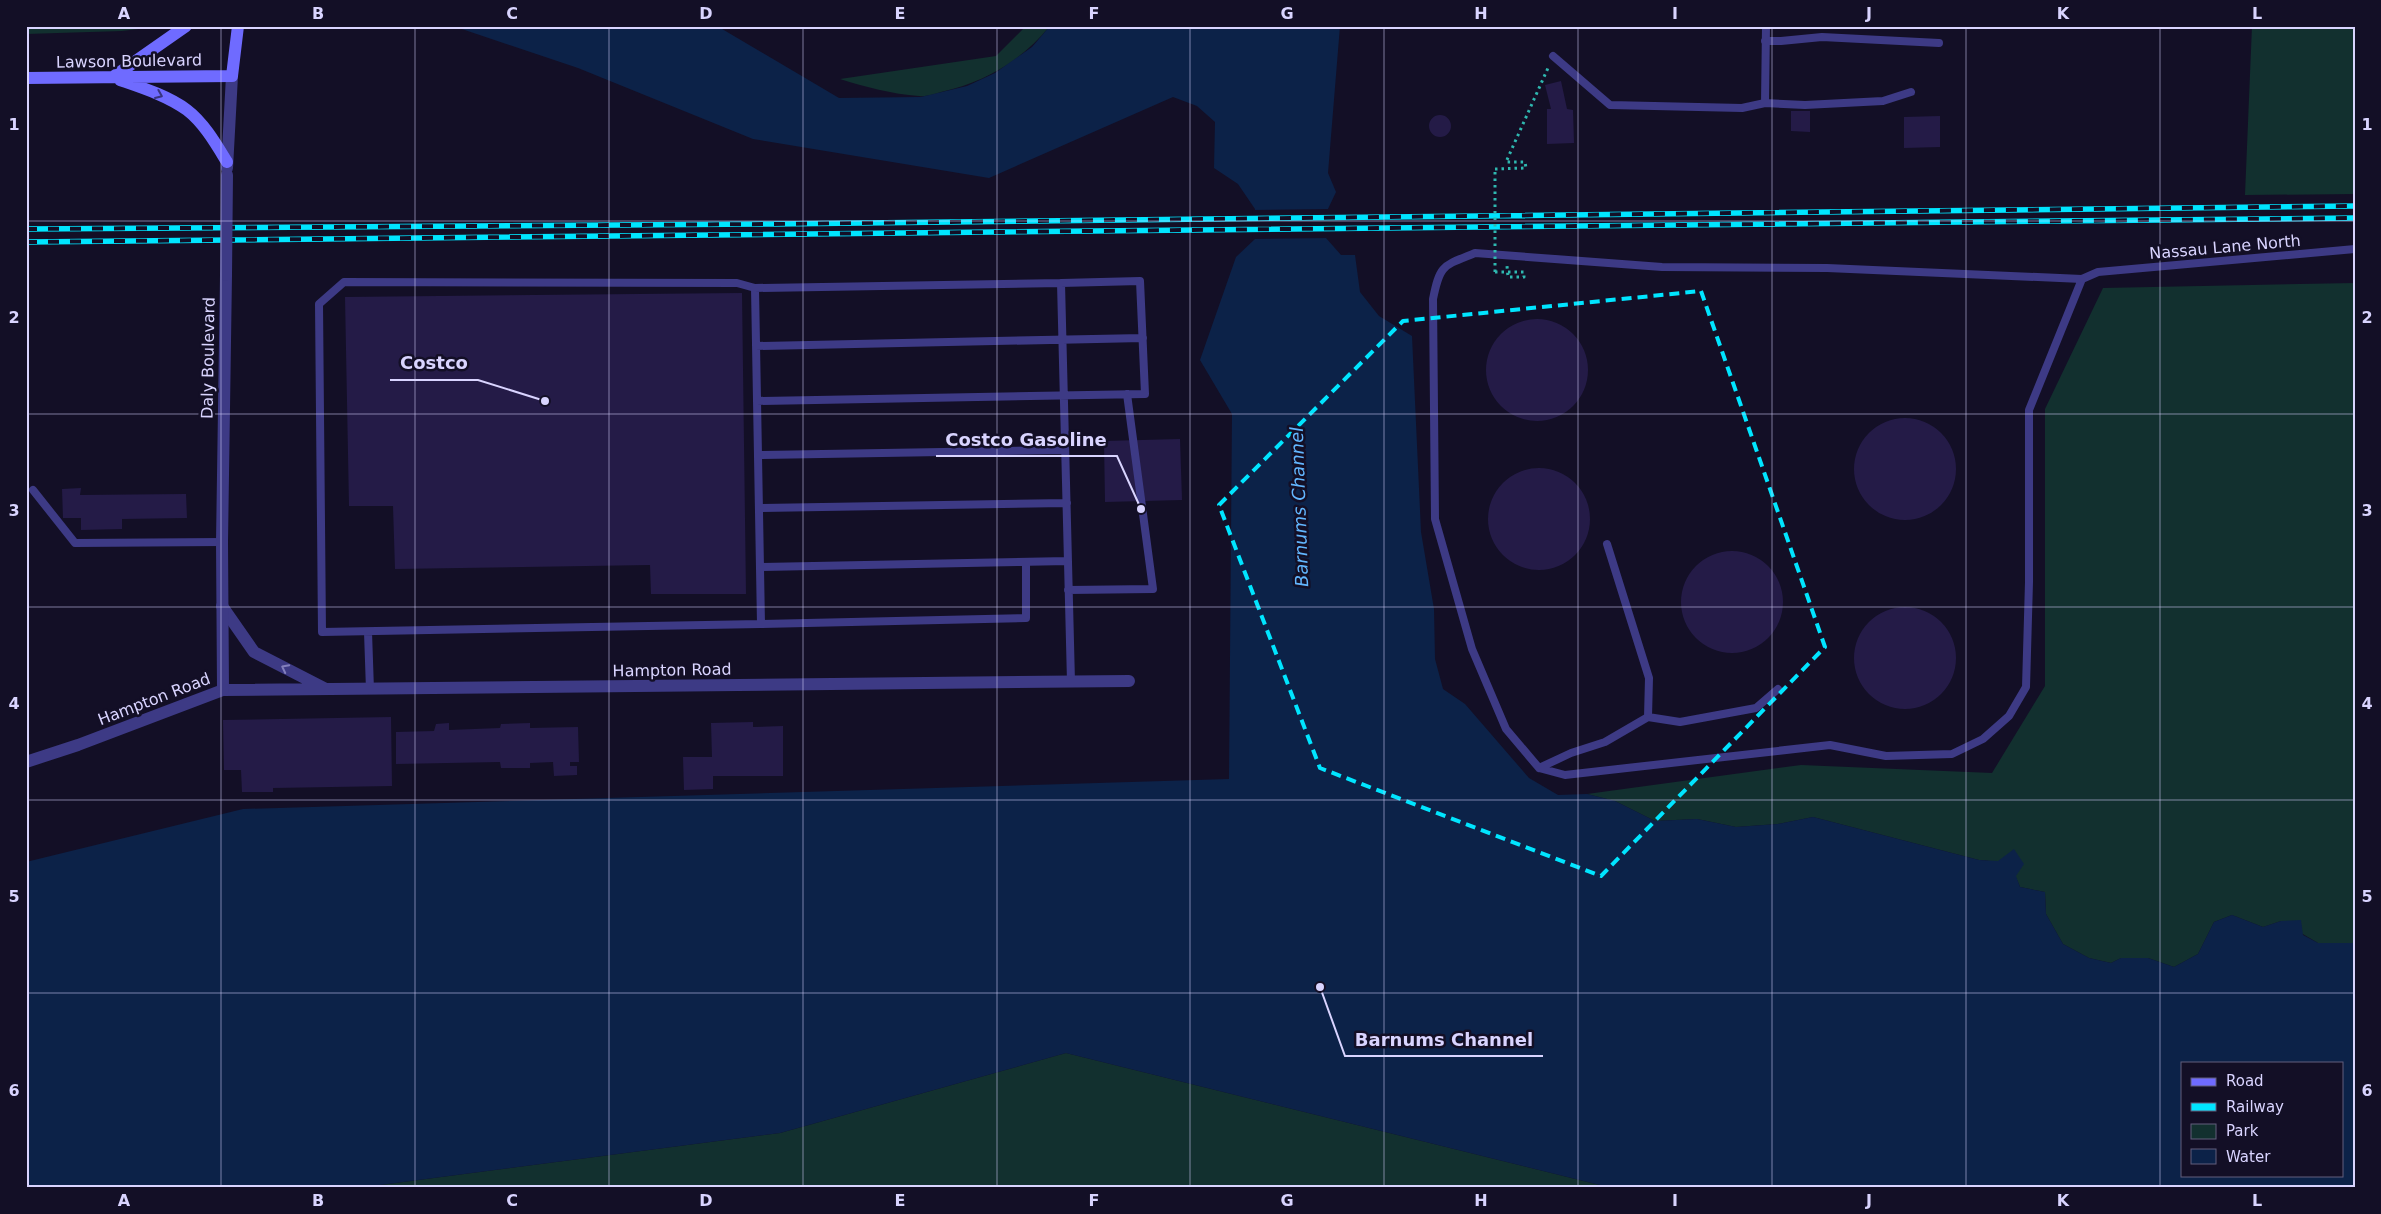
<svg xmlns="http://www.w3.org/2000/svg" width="2381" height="1214" font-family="'DejaVu Sans',sans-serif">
<rect width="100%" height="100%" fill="#130f26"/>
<path fill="#12302f" d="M26 26H163L122 31 26 34Z
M1026 26H1050C1021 61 985 82 941 92 934 94 926 97 919 96 892 94 865 87 840 79L996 56Z
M2252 26H2355V194L2245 195Z
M2355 283V943H2318L2281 921 2263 927 2232 915 2214 922 2198 954 2174 967 2148 958H2121L2111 963 2089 958 2063 944 2046 914 2045 892 2020 887C2013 866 2000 861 1979 860L1813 817 1778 824 1736 827 1697 819 1655 821 1615 801 1587 794 1801 765 1992 773 2045 686V409L2103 288Z
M1066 1053 1612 1188H357L780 1133Z"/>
<path fill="#0c2248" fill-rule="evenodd" d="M453 26H717L839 98 921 97 967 86 995 73 1032 47 1050 26H1340L1328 173 1336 192 1327 211 1326 238 1341 255H1355L1360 292 1379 316 1412 336 1421 532 1434 609 1435 659 1443 689 1465 704 1529 778 1558 795 1587 794 1615 801 1655 821 1697 819 1736 827 1778 824 1813 817 1979 860 1998 861 2014 849 2024 864 2016 876 2020 887 2045 892 2046 914 2063 944 2089 958 2111 963 2121 958H2148L2174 967 2198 954 2214 922 2232 915 2263 927 2281 921 2301 920 2303 935 2318 943H2355V1188H1612L1066 1053 780 1133 357 1188H26V862L243 809 1229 779 1232 414 1200 360 1236 257 1255 239V209L1238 184 1214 168 1215 122 1197 106 1173 97 989 178 753 139 578 68ZM2182 1063H2342V1175H2182Z"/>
<path fill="#130f26" d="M1330 209V238L1252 239 1253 210Z"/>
<path fill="#241b47" d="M1561 81 1567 109 1573 110 1574 143 1547 144V109H1551L1545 85Z
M1791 111H1810V132L1791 131Z
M1429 126a11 11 0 1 1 22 0a11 11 0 1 1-22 0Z
M1940 116V147L1904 148V117Z
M742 293 746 594H651L650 565 395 569 393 506H349L345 297Z
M1486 370a51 51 0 1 1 102 0a51 51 0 1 1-102 0Z
M1854 469a51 51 0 1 1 102 0a51 51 0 1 1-102 0Z
M1180 439 1182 500 1105 502 1104 441Z
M1488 519a51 51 0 1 1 102 0a51 51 0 1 1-102 0Z
M81 488 80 495 186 494 187 518 122 519V529L81 530V518H63L62 489Z
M1681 602a51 51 0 1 1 102 0a51 51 0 1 1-102 0Z
M1854 658a51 51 0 1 1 102 0a51 51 0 1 1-102 0Z
M391 717 392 786 273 788V792H242L241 770H224L223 720Z
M753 722V727L783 726V776H713V789L684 790 683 757H712L711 723Z
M449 723V730L500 728 501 724 530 723V728L578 727 579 762H570V766H577V775L554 776 553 762 530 763V768H501L500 762 396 764V732L434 731 436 724Z"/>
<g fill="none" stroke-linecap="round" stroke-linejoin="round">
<path stroke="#2fb8b0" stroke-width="3" stroke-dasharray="2.5 4" stroke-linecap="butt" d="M1495 169 1526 168 1525 162H1506L1548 68
M1495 272H1524V277H1508L1507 266"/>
<path stroke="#3d3a85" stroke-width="8" d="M1765 41H1781L1822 37 1939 43
M1553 56 1610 105 1742 108 1765 103 1766 26
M1765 103 1805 105 1883 101 1911 92
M2082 279 2029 410V582L2026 687 2009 716 1983 739 1952 754 1886 756 1830 745 1565 775 1539 768 1506 729 1472 649 1435 519 1433 299C1440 264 1443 266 1475 253L1662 267 1827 268 2082 279 2098 272 2355 249
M755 288 761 624 322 632 319 304 344 282 737 283 755 288 1061 283 1071 682
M756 346 1143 338
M757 401 1145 394 1140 281 1061 283
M758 455 1065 450
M33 490 75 543 222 542
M759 508 1067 503
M760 567 1068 561
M1068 590 1153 589 1127 394
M761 624 1026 618V562
M368 632 370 690
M1648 717 1680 722 1756 708 1778 689
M1539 768 1571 753 1605 742 1648 717 1649 678 1607 544"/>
<path stroke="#3d3a85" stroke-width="12" d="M222 606 254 652 326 689
M26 762 78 745 223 690 1129 681"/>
<path stroke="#3d3a85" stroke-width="12" d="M227 168 232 76
M223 690 222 542 226 275"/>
<path stroke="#6f6bff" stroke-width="12" d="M113 77 186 26
M26 78 232 76 238 26
M120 80C143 88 168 96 187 110 204 123 216 144 227 162"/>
<defs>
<path id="rail" d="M26 229 774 224 2355 206
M26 242 2355 218"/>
</defs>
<use href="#rail" stroke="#00e5ff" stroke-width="5.5"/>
<use href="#rail" stroke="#130f26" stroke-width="4" stroke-dasharray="11" stroke-linecap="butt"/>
<path stroke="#2fb8b0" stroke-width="3" stroke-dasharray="2.5 4" stroke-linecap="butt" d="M1495 272V169"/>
<path stroke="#3d3a85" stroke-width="12" d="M226 275 227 175"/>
</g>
<defs><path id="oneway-chevron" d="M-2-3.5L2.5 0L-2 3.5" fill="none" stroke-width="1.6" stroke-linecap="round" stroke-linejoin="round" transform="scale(1.25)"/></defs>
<use stroke="#38347d" href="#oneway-chevron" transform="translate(159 95) rotate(23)"/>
<use stroke="#837fbc" href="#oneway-chevron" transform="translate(285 668) rotate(-153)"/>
<path fill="none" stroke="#00e5ff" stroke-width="4" stroke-dasharray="10 6" stroke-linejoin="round" d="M1701 291 1825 647 1601 876 1320 768 1219 505 1403 321Z"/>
<path fill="none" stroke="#d9d4ff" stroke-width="1" stroke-opacity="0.55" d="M221 26V1188M415 26V1188M609 26V1188M803 26V1188M997 26V1188M1190 26V1188M1384 26V1188M1578 26V1188M1772 26V1188M1966 26V1188M2160 26V1188M26 221H2355M26 414H2355M26 607H2355M26 800H2355M26 993H2355"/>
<g text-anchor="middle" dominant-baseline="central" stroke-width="5" stroke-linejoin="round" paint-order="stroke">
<g font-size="16" fill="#d9d4ff" stroke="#130f26">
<text transform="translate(129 61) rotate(-1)">Lawson Boulevard</text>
<text transform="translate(2225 247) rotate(-5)">Nassau Lane North</text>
<text transform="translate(208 358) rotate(-89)">Daly Boulevard</text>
<text transform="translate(672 670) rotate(-1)">Hampton Road</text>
<text transform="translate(154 699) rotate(-21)">Hampton Road</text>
</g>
<g font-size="18" font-style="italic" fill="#62b6ff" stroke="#130f26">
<text transform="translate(1299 507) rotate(-92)">Barnums Channel</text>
</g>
</g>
<path fill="none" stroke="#d9d4ff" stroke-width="2" d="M545 401L478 380H390M1141 509L1117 456H936M1320 987L1345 1056H1543"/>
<g fill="#d9d4ff" stroke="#130f26" stroke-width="2">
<circle cx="545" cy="401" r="5"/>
<circle cx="1141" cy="509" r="5"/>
<circle cx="1320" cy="987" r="5"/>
</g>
<g font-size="18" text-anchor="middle" font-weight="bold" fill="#d9d4ff" stroke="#130f26" stroke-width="5" stroke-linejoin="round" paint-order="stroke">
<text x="434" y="369">Costco</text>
<text x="1026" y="446">Costco Gasoline</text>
<text x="1444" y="1046">Barnums Channel</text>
</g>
<rect width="2381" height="1214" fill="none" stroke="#130f26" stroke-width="55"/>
<rect x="2181" y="1062" width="162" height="115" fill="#130f26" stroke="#625e7d"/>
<rect x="2191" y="1078" width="25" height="8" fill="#6f6bff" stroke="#625e7d"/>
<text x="2226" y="1086" font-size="15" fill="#d9d4ff">Road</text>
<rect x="2191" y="1103" width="25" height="8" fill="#00e5ff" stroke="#625e7d"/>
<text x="2226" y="1112" font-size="15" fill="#d9d4ff">Railway</text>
<rect x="2191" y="1124" width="25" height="15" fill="#12302f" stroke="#625e7d"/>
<text x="2226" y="1136" font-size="15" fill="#d9d4ff">Park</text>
<rect x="2191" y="1149" width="25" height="15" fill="#0c2248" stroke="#625e7d"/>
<text x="2226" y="1162" font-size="15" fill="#d9d4ff">Water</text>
<rect x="28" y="28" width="2326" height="1158" fill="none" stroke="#d9d4ff" stroke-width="2"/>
<g font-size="16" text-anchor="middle" font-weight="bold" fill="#d9d4ff">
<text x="124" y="19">A</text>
<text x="318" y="19">B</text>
<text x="512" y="19">C</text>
<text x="706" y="19">D</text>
<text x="900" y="19">E</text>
<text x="1094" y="19">F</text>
<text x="1287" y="19">G</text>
<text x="1481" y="19">H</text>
<text x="1675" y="19">I</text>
<text x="1869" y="19">J</text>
<text x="2063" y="19">K</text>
<text x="2257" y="19">L</text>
<text x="14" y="130">1</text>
<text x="2367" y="130">1</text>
<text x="14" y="323">2</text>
<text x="2367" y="323">2</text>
<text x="14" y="516">3</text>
<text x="2367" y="516">3</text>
<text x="14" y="709">4</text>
<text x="2367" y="709">4</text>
<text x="14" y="902">5</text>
<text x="2367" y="902">5</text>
<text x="14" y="1096">6</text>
<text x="2367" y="1096">6</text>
<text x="124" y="1206">A</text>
<text x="318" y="1206">B</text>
<text x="512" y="1206">C</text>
<text x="706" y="1206">D</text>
<text x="900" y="1206">E</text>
<text x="1094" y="1206">F</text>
<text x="1287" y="1206">G</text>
<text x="1481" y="1206">H</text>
<text x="1675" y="1206">I</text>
<text x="1869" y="1206">J</text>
<text x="2063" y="1206">K</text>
<text x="2257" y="1206">L</text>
</g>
</svg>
